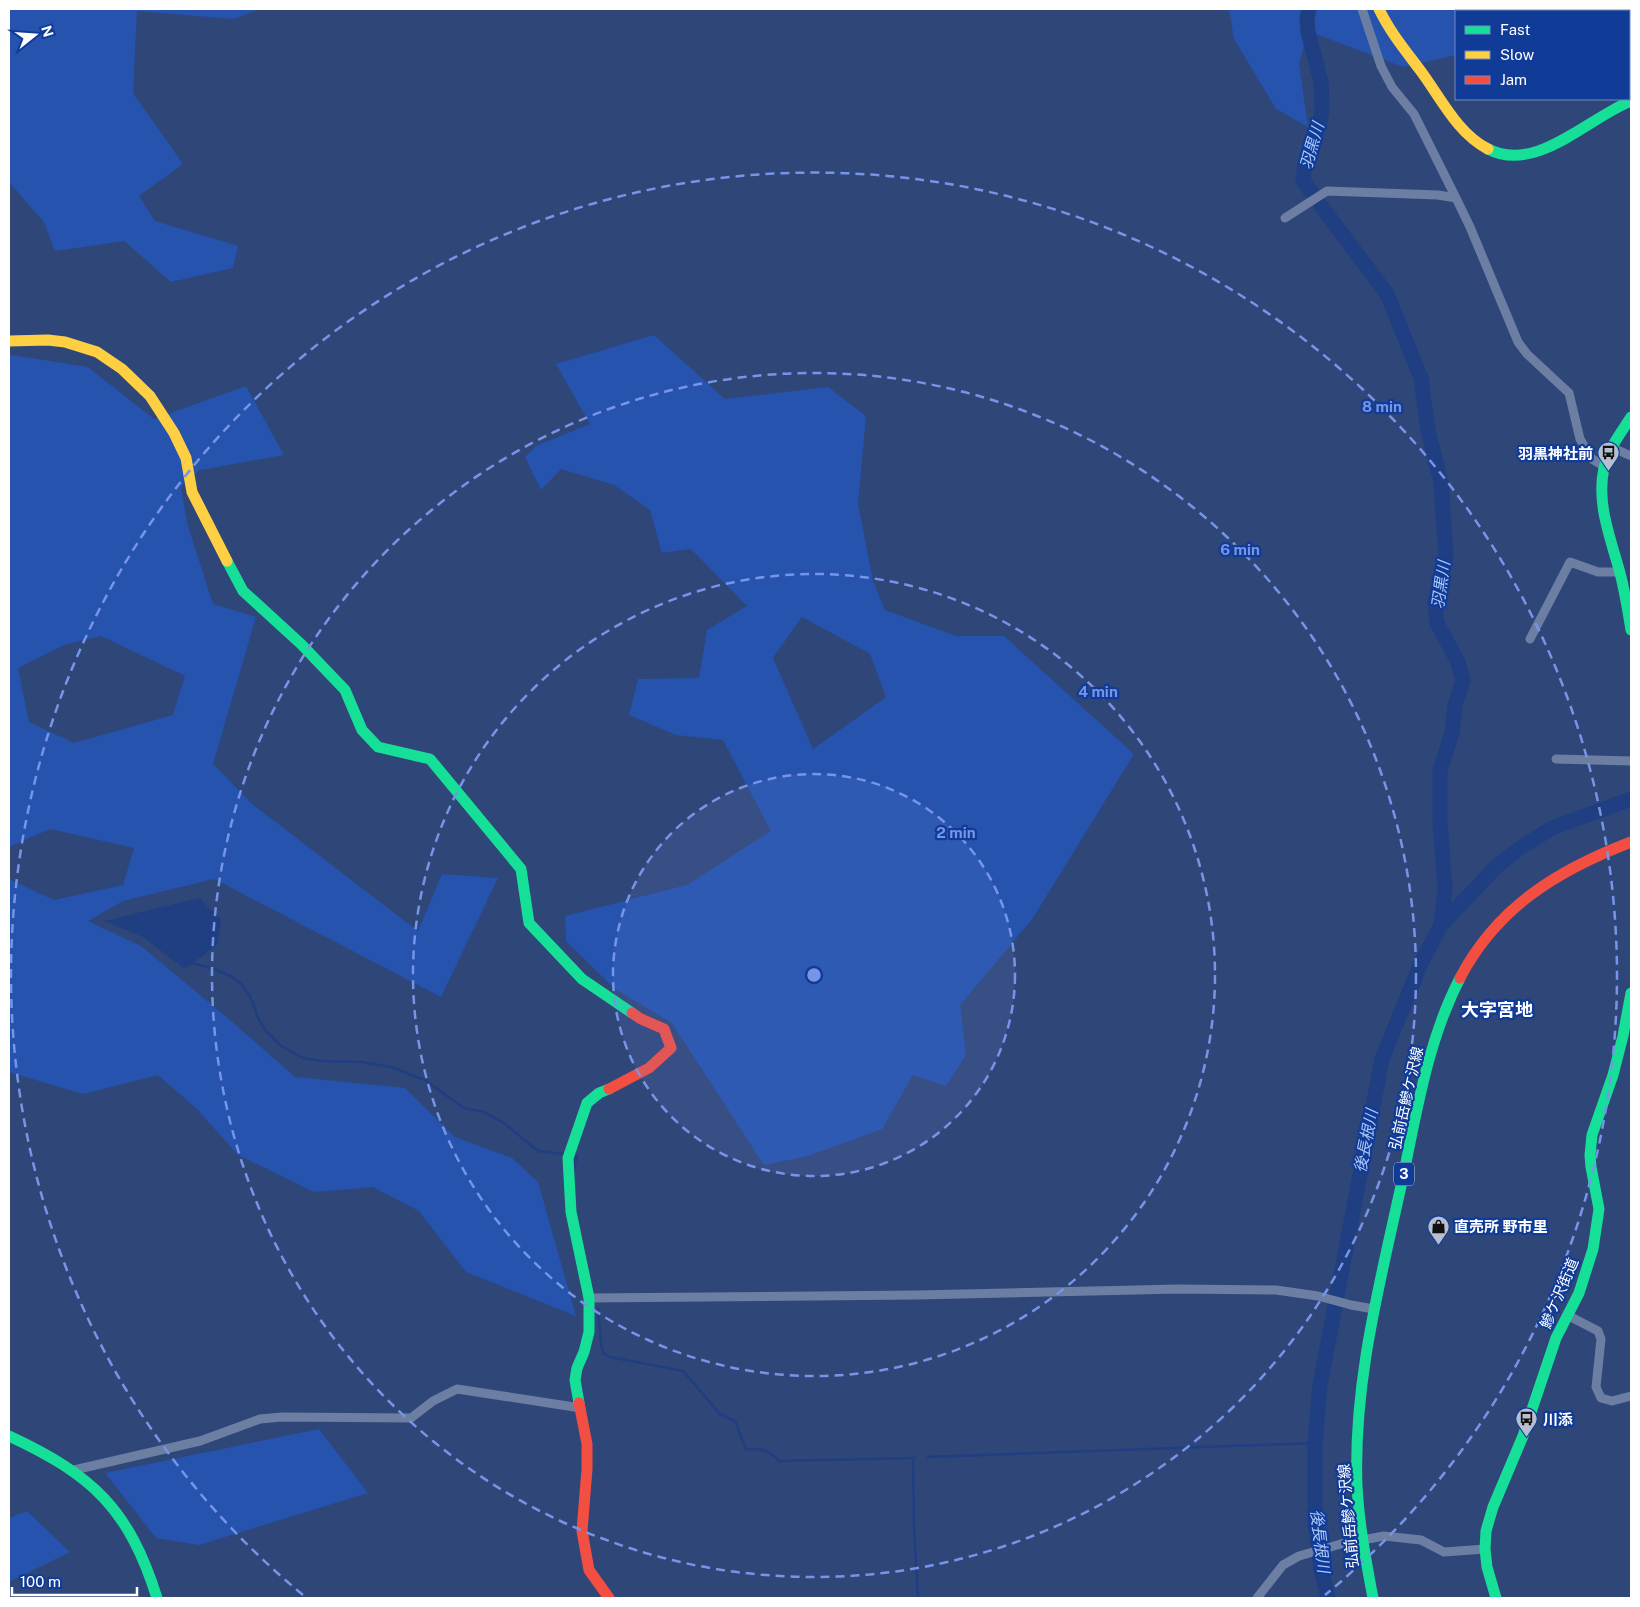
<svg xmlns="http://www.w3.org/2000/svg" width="1640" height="1607" font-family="'Public Sans','Noto Sans JP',sans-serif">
<rect width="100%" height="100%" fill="#2f4678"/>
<path fill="#2553ae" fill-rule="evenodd" d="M9 9H259L233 19 137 11 133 93 183 164 139 196 155 221 238 246 233 268 171 282 124 241 55 251 44 222 9 182Z
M1229 9H1631V17L1629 21V11H1456V55L1403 67 1308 31 1299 64 1308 127 1276 109 1234 39Z
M654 335 725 399 828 387 866 416 858 504 873 581 885 610 956 636H1004L1134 754 1033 918 960 1005 966 1055 946 1086 913 1075 882 1129 808 1156 764 1165 672 1023 615 989 566 941 565 916 687 885 771 831 723 740 676 735 629 715 638 679 699 678 707 630 747 606 691 549 662 553 650 510 614 485 561 469 541 490 525 457 536 446 590 424 556 364ZM802 617 870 654 886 697 813 749 773 658Z
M12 355 88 367 154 419 246 386 284 455 200 470 181 487 187 523 213 604 256 617 213 764 252 804 418 931 442 874 498 878 441 997 214 879 123 901 88 921 141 946 230 1020 295 1077 405 1088 455 1137 512 1158 538 1182 576 1316 466 1272 419 1211 373 1187 314 1192 238 1155 198 1110 158 1075 83 1094 9 1072V879L54 900 123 885 134 848 50 829 9 847V356ZM101 636 185 676 173 715 74 743 29 722 18 668 64 645Z
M319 1429 368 1493 199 1545 156 1538 105 1473Z
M27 1511 70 1552 9 1582V1518Z"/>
<path fill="#1f3f82" d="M199 898 221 919 217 945 185 969 143 937 104 921Z"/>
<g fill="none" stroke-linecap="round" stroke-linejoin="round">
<path stroke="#1f3f82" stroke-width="2.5" d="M192 963 214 969 233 977 242 985 250 996 259 1020 265 1030 281 1046 303 1058 322 1061 362 1062 391 1067 425 1080 464 1108 484 1112 504 1123 538 1151 564 1154
M574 1169 577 1156
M598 1308 601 1345 604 1354 610 1357 683 1371 720 1414 735 1421 746 1449C763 1449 767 1449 779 1461L915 1458
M928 1457 1315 1443
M913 1458 914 1529 918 1598"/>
<path stroke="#1f3f82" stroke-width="15" d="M1309 9 1307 18 1308 32 1321 82 1322 110 1320 122 1305 164 1303 180 1312 193
M1321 206 1387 294 1421 378 1428 431 1441 483 1446 557 1435 603 1437 623 1458 662 1463 681 1455 705 1452 733 1440 770V822L1445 888 1441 925
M1328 1598 1321 1570 1315 1522V1443L1320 1385 1382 1059 1421 963 1441 925 1497 866 1520 848 1552 828 1631 799"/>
<path stroke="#6d7ea3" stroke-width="9" d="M1362 9 1381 66 1392 87 1414 114 1456 198 1470 227 1518 342 1527 354 1569 393 1580 439 1592 459 1604 466
M1285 218 1327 191 1438 195 1456 198
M1611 447 1631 456
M1530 639 1570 562 1598 572H1620
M1556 759 1631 761
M589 1298 917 1295 1178 1289 1276 1290 1318 1296 1351 1305 1374 1309
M1567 1315 1598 1331 1601 1339 1596 1387 1601 1398 1612 1401 1631 1396
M74 1470 200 1441 260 1419 282 1417 411 1418 433 1401 457 1389 581 1408
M1257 1598 1283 1565 1299 1556 1341 1544 1384 1536 1421 1540 1444 1552 1485 1549"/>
<path stroke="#16e098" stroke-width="11" d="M1488 149C1536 174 1588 118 1631 101
M1631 417C1621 433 1608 449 1604 468 1596 504 1611 539 1620 573 1625 592 1628 611 1631 630
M227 561 243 591 301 644 345 690 362 730 378 747 430 759 521 869 529 923 582 979 632 1013
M579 1403 575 1380 577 1368 584 1352 589 1332V1298L571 1212 568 1158 587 1103 599 1093 609 1089
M9 1436C93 1475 129 1509 157 1598
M1373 1598C1366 1561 1359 1524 1357 1486 1353 1381 1381 1279 1403 1177 1417 1110 1428 1040 1460 978
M1496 1598 1487 1567 1485 1549 1486 1531 1493 1507 1523 1436 1556 1338 1579 1293 1593 1249 1599 1209 1591 1167 1590 1155 1592 1135 1613 1075 1623 1036 1631 993"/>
<path stroke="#ffcf43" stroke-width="11" d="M1379 9C1390 32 1405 50 1420 70 1441 98 1457 133 1488 149
M9 341 48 340 65 342 97 352 122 369 150 396 174 433 186 458 192 492 227 561"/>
<path stroke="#f24e42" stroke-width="11" d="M1460 978C1497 907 1558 870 1631 842
M609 1089 649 1068 671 1048 664 1029 641 1019 632 1013
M579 1403 587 1444V1469L582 1531 589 1570 609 1598"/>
</g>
<circle cx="814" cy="975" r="201" fill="#7795e8" fill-opacity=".12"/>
<g fill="none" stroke="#7795e8" stroke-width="2.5" stroke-dasharray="9 6">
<circle cx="814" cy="975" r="201"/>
<circle cx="814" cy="975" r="401"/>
<circle cx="814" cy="975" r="602"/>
<path d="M303 1595A803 803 0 1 1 1325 1595"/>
</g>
<defs>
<symbol id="bus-pin" viewBox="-11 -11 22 30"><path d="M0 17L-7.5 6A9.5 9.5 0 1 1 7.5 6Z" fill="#b6bed0" stroke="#103c97"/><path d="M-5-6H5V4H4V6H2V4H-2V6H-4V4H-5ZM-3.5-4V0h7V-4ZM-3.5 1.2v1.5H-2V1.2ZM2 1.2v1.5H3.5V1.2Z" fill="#111"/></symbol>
<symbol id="shop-pin" viewBox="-11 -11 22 30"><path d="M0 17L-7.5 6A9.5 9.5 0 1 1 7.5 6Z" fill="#b6bed0" stroke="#103c97"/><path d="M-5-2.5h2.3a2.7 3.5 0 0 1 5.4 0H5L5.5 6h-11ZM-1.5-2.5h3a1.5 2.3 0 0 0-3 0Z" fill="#111"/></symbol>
</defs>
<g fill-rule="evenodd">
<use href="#bus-pin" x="1596" y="440" width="25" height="34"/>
<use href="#shop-pin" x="1426" y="1214" width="25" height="34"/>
<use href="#bus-pin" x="1514" y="1406" width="25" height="34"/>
</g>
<g text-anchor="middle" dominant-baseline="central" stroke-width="4.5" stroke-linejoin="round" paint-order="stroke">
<rect fill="#103c97" stroke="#b7c4e0" stroke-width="1" x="1394" y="1162.5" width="20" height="23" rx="4"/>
<g font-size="14" font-weight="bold" fill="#fff">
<text x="1404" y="1174">3</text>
</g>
<g font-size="15" font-weight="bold" fill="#fff" stroke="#103c97" text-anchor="start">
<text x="1593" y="453" text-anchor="end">羽黒神社前</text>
<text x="1454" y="1226">直売所 野市里</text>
<text x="1543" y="1419">川添</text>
</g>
<g font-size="15" fill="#fff" stroke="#103c97">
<text transform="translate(1406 1098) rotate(-77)">弘前岳鰺ケ沢線</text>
<text transform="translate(1559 1293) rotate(-67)">鰺ケ沢街道</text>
<text transform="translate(1348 1516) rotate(-95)">弘前岳鰺ケ沢線</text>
</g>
<g font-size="16" font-style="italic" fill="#adc8fb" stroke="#103c97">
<text transform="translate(1312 146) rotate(-74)">羽黒川</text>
<text transform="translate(1441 585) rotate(-82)">羽黒川</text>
<text transform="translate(1366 1141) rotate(-79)">後長根川</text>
<text transform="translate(1320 1541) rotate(83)">後長根川</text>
</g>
<g font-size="18" font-weight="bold" fill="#fff" stroke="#103c97">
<text x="1497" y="1009">大字宮地</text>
</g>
</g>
<circle cx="814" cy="975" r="8" fill="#7795e8" stroke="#103c97" stroke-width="2.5"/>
<g font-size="15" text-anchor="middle" font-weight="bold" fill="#7795e8" stroke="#103c97" stroke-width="4.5" stroke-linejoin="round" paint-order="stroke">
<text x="1382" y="412">8 min</text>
<text x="1240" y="555">6 min</text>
<text x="1098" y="697">4 min</text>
<text x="956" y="838">2 min</text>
</g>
<rect width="1640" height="1607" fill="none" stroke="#ffffff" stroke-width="20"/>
<rect x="1455" y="10" width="175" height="90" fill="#103c97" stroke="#708ac1"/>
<rect x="1465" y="26" width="25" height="8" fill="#16e098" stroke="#708ac1"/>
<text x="1500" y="35" font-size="15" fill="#ffffff">Fast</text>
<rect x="1465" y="51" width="25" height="8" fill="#ffcf43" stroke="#708ac1"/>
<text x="1500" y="60" font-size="15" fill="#ffffff">Slow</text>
<rect x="1465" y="76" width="25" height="8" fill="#f24e42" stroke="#708ac1"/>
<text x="1500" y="85" font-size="15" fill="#ffffff">Jam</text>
<g transform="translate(35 35) rotate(73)" stroke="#103c97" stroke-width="4" paint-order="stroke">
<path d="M0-4L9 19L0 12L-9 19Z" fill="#ffffff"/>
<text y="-8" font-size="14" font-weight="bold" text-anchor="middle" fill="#ffffff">N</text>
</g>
<path d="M12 1587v8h125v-8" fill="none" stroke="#ffffff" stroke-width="2.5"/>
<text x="20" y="1587" font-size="15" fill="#ffffff" stroke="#103c97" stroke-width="4" paint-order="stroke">100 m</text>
</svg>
